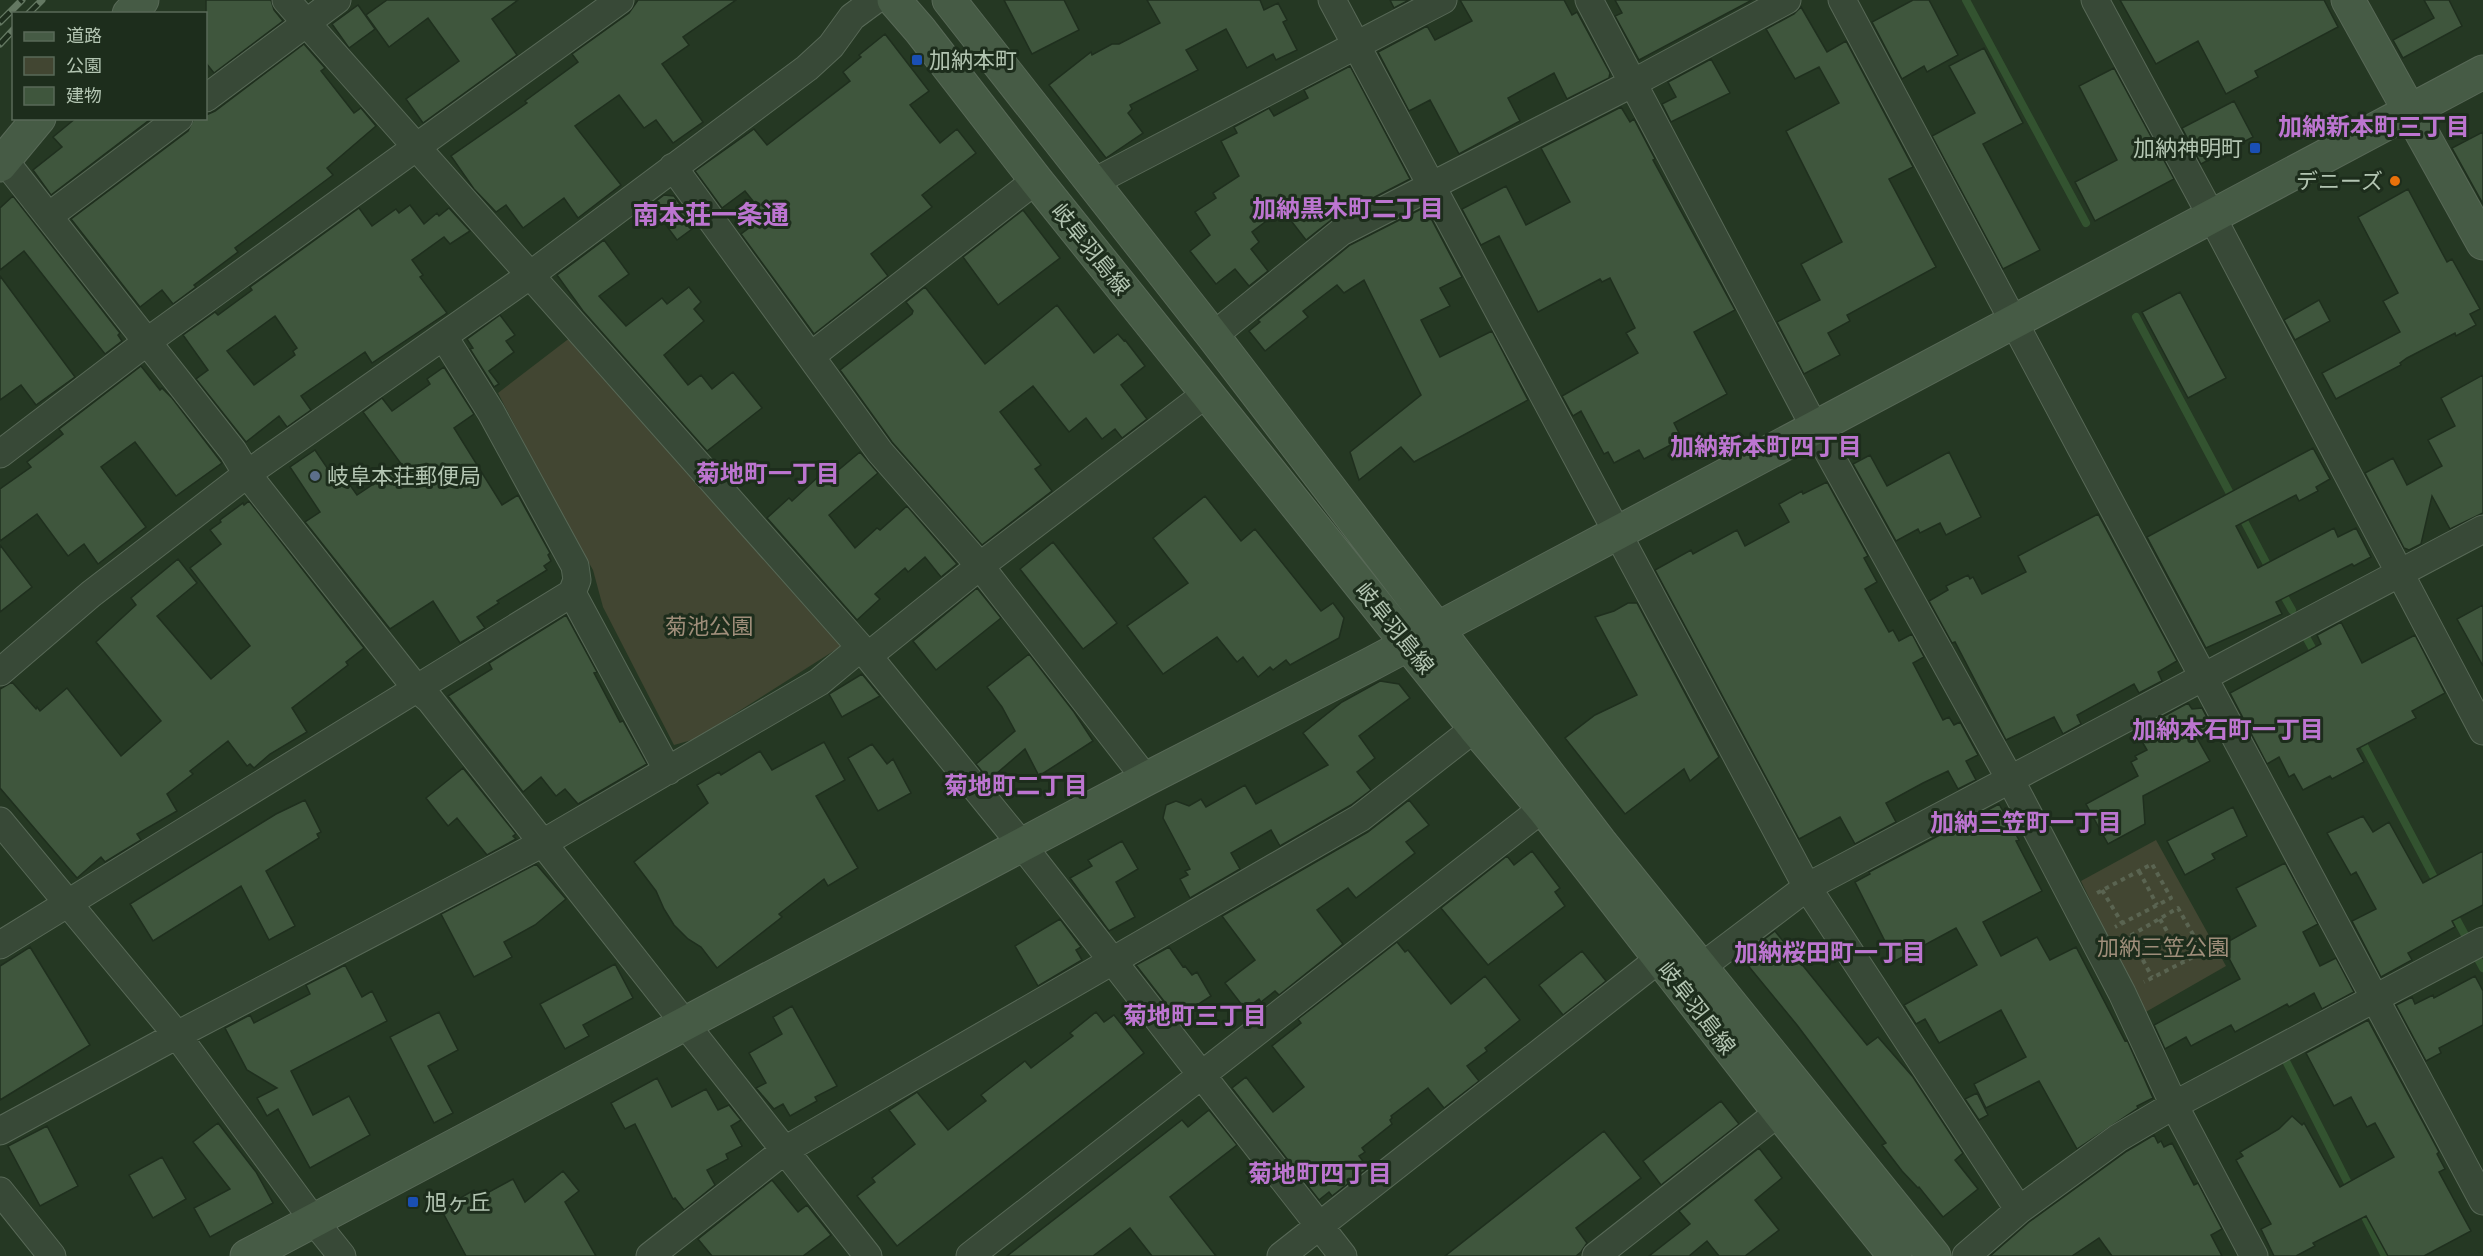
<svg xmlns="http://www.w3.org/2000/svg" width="2483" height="1256" font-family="'Titillium Web','Noto Sans JP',sans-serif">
<rect width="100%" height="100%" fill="#253823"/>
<path fill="#424632" d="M571 337 843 645 695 739 674 745 603 607 593 570 557 507 498 393Z
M2156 840 2226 966 2144 1013 2081 881Z"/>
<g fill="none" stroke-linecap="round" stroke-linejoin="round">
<path stroke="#335330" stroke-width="8" d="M1966 0 2086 223
M2136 317 2234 501
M2241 515 2270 570
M2280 589 2292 610
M2306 637 2317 657
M2359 736 2438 885
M2452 911 2465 935
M2478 959 2483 968
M2286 1061 2352 1191
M2361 1209 2385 1256"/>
</g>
<path fill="#3f563d" stroke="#1f2f1e" stroke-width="1.5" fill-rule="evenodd" d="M206 0H271L274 10 283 21 214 73 206 63Z
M387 0H518L492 19 517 55 423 123 406 99 459 61 428 18 389 47 366 15Z
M638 0H736L683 37 689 45 662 64 703 122 673 143 656 120 644 128 619 95 575 126 621 185 578 218 564 198 523 228 506 205 496 212 474 189 451 156 527 103 525 101 578 62 572 54 629 13Z
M1004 0H1064L1079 30 1032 54Z
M1147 0H1260L1264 10 1278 3 1287 20 1283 22 1297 50 1276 60 1273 54 1247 68 1226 29 1186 50 1198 70 1130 105 1132 109 1128 113 1143 133 1106 158 1049 85 1091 52 1092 55 1112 44H1119L1160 23Z
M1390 0H1409L1394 8Z
M1460 0H1564L1572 15 1577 12 1610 73 1609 78 1567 99 1554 73 1508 98 1520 121 1459 154 1430 100 1409 111 1378 52 1427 26 1435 40 1472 21Z
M1615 0H1752L1639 60 1615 16 1622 13Z
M1913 0H1929L1958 55 1927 72 1924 66 1902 79 1872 22Z
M2120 0H2324L2338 27 2255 71 2258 77 2226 94 2198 41 2156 64Z
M2424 0H2449L2462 26 2403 58 2393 40 2434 18Z
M358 5 375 29 349 48 332 24Z
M1801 7 1827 52 1846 41 1913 167 1889 179 1936 267 1847 315 1850 321 1828 333 1840 355 1804 374 1777 322 1820 300 1801 264 1842 242 1786 131 1839 103 1819 67 1795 79 1766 29 1794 14Z
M885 34 929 91 910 105 940 143 957 129 976 153 922 195 932 207 871 254 888 276 814 334 741 234 765 216 745 191 722 208 695 171 754 129 767 145 850 81 843 72 861 57 859 55Z
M304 44 325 68 321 71 354 113 361 108 376 126 327 168 333 175 235 248 238 252 194 285 196 287 173 304 162 290 140 307 71 219 188 131 194 118H206V115L215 111Z
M1984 48 2023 123 1983 144 2040 250 2003 269 1932 136 1975 113 1949 66Z
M1711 59 1730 93 1671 122 1662 104 1676 97 1668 82Z
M1350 66 1410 179 1334 218 1306 240 1282 209 1252 232 1259 242 1251 249 1268 271 1249 286 1235 269 1216 284 1190 251 1210 235 1195 212 1216 198 1213 193 1239 176 1221 141 1237 133 1234 127 1269 108 1274 116 1308 98 1304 90Z
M2114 68 2174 179 2095 221 2075 182 2117 160 2079 86Z
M2234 101 2253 137 2201 164 2182 128Z
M1621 107 1630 122 1634 119 1655 159 1653 160 1735 310 1694 332 1727 394 1674 423 1682 439 1644 459 1639 450 1614 463 1608 452 1604 454 1581 411 1573 416 1562 396 1638 353 1626 333 1635 328 1610 278 1602 282 1600 279 1538 312 1499 236 1481 245 1462 209 1506 186 1526 225 1570 202 1541 148Z
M76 118H152L51 195 33 170 62 147 53 137Z
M2483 132V204L2452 148Z
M2408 189 2447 262 2452 259 2480 309 2470 314 2476 325 2456 336 2455 333 2407 358 2400 363 2401 365 2336 399 2322 373 2400 332 2383 301 2398 293 2358 217Z
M664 195 674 196 696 226 677 240 651 205Z
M13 196 120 333 118 335 122 341 105 354 24 251 0 270V208Z
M410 205 424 224 437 213 439 216 449 208 470 231 450 244 444 237 412 260 423 275 420 277 447 313 372 363 365 352 301 396 311 410 287 427 279 416 246 442 196 379 208 370 183 335 215 312 218 315 252 290 250 287 359 208 372 226 396 209 399 213ZM275 316 297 348 293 351 295 355 254 385 227 351Z
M1425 207 1462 277 1440 288 1450 306 1421 320 1440 357 1492 331 1528 400 1414 462 1401 447 1359 480 1350 452 1421 395 1364 280 1344 293 1337 285 1303 311 1308 317 1265 351 1249 331 1260 322 1258 320 1350 245Z
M1023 210 1060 258 998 305 963 257Z
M604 240 629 274 599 296 626 326 662 298 667 304 689 287 701 302 694 309 704 321 664 355 688 385 701 375 712 389 733 372 762 408 707 451 583 311 557 275Z
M0 276 75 377 36 405 21 385 0 400Z
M925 287 985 364 1057 305 1094 353 1118 334 1124 341 1125 340 1145 366 1121 385 1147 419 1122 438 1115 429 1102 439 1086 418 1069 432 1033 386 1000 412 1041 465 1035 469 1052 491 982 545 892 442 840 370 912 314 913 311 906 302Z
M2180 292 2226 378 2188 398 2142 312Z
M2319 300 2330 321 2295 340 2284 320Z
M500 315 515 335 506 341 514 352 489 371 499 384 494 387 470 349 473 348 467 339Z
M141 366 160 390 162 388 172 398 222 463 176 496 135 442 101 467 146 527 98 564 84 544 68 556 37 514 0 541V489L31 467 27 462 63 434 59 429Z
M444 367 474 414 454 428 502 505 518 495 550 553 548 555 551 561 544 566 547 570 497 601 499 603 477 617 485 628 460 643 433 601 390 629 305 522 320 512 290 467 315 450 340 487 347 481 357 495 402 465 363 412 382 398 392 411 430 384 427 379Z
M2483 375V513L2450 529 2432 496 2421 544 2409 550 2404 548 2365 473 2393 458 2407 485 2442 466 2428 440 2455 426 2441 398Z
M2313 448 2330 479 2316 487 2318 491 2299 501 2296 495 2236 526 2258 568 2334 528 2338 537 2356 528 2371 557 2354 566 2352 564 2276 602 2282 614 2206 648 2147 537Z
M860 452 878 473 829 515 855 548 877 528 880 530 907 506 957 564 941 577 925 557 908 572 905 568 875 594 880 599 857 620 767 518 789 498 792 501 818 477 823 483Z
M1949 452 1981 517 1946 535 1940 523 1920 533 1918 529 1896 541 1853 464 1870 455 1887 486Z
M1827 482 1868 556 1864 558 1877 582 1865 589 1889 632 1893 630 1899 641 1912 634 1924 657 1913 663 1943 720 1949 717 1954 725 1960 722 1978 755 1966 761 1976 780 1958 789 1948 771 1923 783 1886 803 1896 822 1855 844 1840 817 1799 839 1655 570 1691 550 1693 554 1737 530 1745 546 1789 522 1779 504 1802 491 1803 494Z
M1205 496 1241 541 1255 529 1321 611 1333 603 1344 618 1339 638 1290 665 1286 660 1273 670 1270 667 1258 677 1243 657 1237 662 1217 637 1163 674 1127 626 1188 583 1153 538Z
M249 501 364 648 346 662 348 665 292 708 307 732 270 754 254 768 250 764 247 766 228 741 190 771 193 774 167 794 177 811 137 834 141 840 105 862 101 857 77 878 0 788V689L12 682 36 709 37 707 40 711 67 688 121 756 161 721 96 642 136 605 131 598 178 559 197 583 157 616 211 679 250 646 190 568 221 544 210 530 221 522 220 520 243 503 244 505Z
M2098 514 2177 661 2158 672 2162 681 2139 693 2134 684 2077 715 2081 724 2063 734 2054 717 2006 740 1955 642 1952 643 1929 601 1948 590 1946 586 1968 575 1970 579 1973 577 1982 594 2026 572 2018 556Z
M1053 542 1117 623 1083 649 1020 569Z
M0 545 32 587 0 612Z
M977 588 1001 618 936 670 913 641Z
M1628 603H1637L1719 757 1690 781 1684 769 1625 814 1565 738 1595 715 1637 695 1595 617 1614 611Z
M2483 605V666L2457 619Z
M566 615 597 672 594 673 620 722 623 721 647 764 578 804 565 789 556 796 541 777 523 792 448 696 492 669 489 663Z
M2341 622 2362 663 2415 635 2445 693 2412 711 2416 718 2357 749 2364 762 2332 779 2330 776 2303 790 2294 774 2289 777 2279 757 2267 764 2230 693 2321 644 2317 635Z
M1029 654 1074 712 1093 741 1039 776 1025 749 989 780 976 764 1015 731 1002 707 987 687Z
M862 674 880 696 842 717 829 694Z
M1380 681 1399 684 1410 698 1359 736 1375 758 1357 772 1371 790 1351 805 1280 846 1271 830 1231 853 1240 869 1190 898 1180 879 1188 875 1185 871 1190 869 1163 818 1166 805 1176 801 1189 806 1201 799 1206 807 1245 785 1256 804 1328 765 1303 733 1342 702Z
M2188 703 2192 709 2202 708 2213 729 2197 738 2210 761 2143 796 2145 824 2108 844 2086 804 2138 776 2131 762 2137 759 2135 756 2147 750 2136 731Z
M824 742 845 780 816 796 858 868 828 886 824 879 779 914 782 917 717 968 701 947 688 939 674 925 664 909 656 891 634 862 708 803 697 785 719 772 721 775 760 751 772 770Z
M872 744 887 764 893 759 911 793 878 811 848 758Z
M463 768 516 834 513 836 516 839 487 855 457 818 448 826 426 798Z
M305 800 321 832 317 834 319 838 266 871 295 926 269 940 241 886 153 941 130 904 276 814Z
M1409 800 1429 825 1406 842 1415 853 1356 898 1348 888 1317 910 1343 944 1279 995 1275 991 1261 1002 1259 999 1245 1009 1225 983 1255 960 1222 916 1368 832Z
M1999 804 2019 840 2016 841 2042 891 1983 922 2001 956 2037 937 2050 960 2076 947 2125 1041 2127 1040 2153 1098 2137 1106 2138 1108 2077 1149 2039 1081 1986 1108 1974 1084 2026 1057 2001 1010 1939 1043 1925 1019 1916 1024 1904 1005 1977 965 1956 928 1895 961 1855 882 1870 874 1869 872Z
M2233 807 2247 836 2212 854 2215 859 2185 875 2167 841Z
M2363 816 2373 832 2389 822 2423 883 2483 851V905L2452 921 2455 927 2408 953 2412 960 2381 977 2352 921 2376 909 2356 872 2351 875 2327 833Z
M1122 841 1138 869 1116 882 1135 917 1109 931 1070 878 1092 866 1088 860Z
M1532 851 1560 888 1555 892 1565 906 1488 965 1441 908 1507 856 1514 865Z
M2285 863 2318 924 2303 932 2320 966 2336 958 2354 992 2322 1009 2314 993 2289 1007 2287 1004 2235 1032 2231 1025 2191 1046 2186 1037 2165 1049 2154 1025 2240 979 2222 945 2256 926 2236 888Z
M536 864 566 899 535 925 504 942 512 957 474 977 441 914Z
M1060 919 1081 947 1076 950 1082 960 1038 986 1015 946Z
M1775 931 1867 1045 1878 1037 1913 1077 1963 1153 1955 1160 1978 1189 1943 1217 1919 1187 1918 1188 1902 1171 1882 1145 1886 1143 1797 1025 1741 957Z
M1397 942 1405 952 1408 950 1451 1004 1485 976 1520 1020 1485 1048 1487 1051 1467 1066 1479 1081 1444 1108 1428 1088 1391 1116 1392 1118 1390 1120 1392 1124 1362 1148 1365 1152 1359 1156 1368 1168 1332 1196 1329 1192 1319 1200 1232 1088 1246 1077 1273 1112 1304 1087 1272 1046 1301 1023 1298 1019Z
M30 947 90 1045 0 1100V966Z
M1169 947 1183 967 1185 966 1192 975 1197 972 1211 996 1177 1018 1136 965Z
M1582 951 1606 981 1563 1015 1539 985Z
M615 964 633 998 583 1025 589 1036 565 1049 540 1004Z
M345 965 362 997 372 991 387 1021 291 1071 313 1115 349 1096 370 1135 310 1168 278 1109 267 1116 257 1098 277 1088 247 1070 225 1028 250 1015 254 1023 310 994 306 985Z
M2475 976 2483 991V1025L2439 1048 2441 1053 2426 1061 2396 1005 2412 997 2415 1004 2433 995 2434 998Z
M792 1006 837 1086 815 1097 817 1101 790 1116 783 1104 774 1109 756 1088 766 1083 749 1053 782 1034 773 1017Z
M439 1012 458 1050 428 1066 453 1113 434 1123 390 1037Z
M1096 1012 1104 1022 1114 1015 1144 1053 897 1246 857 1196 875 1182 872 1178 915 1144 889 1110 917 1092 948 1130 986 1101 981 1095 1025 1061 1031 1068 1073 1036 1070 1033Z
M2368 1020 2439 1152 2437 1154 2445 1169 2439 1172 2471 1231 2424 1256H2388L2366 1216 2313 1243 2315 1246 2296 1256H2274L2261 1229 2271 1224 2236 1160 2243 1156 2240 1152 2279 1129 2292 1116 2302 1125 2304 1123 2340 1187 2394 1157 2375 1123 2367 1127 2351 1097 2334 1106 2306 1053Z
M657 1078 672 1107 706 1089 718 1110 729 1105 741 1120 731 1126 742 1146 726 1154 728 1159 707 1170 715 1185 684 1210 675 1198 673 1199 635 1124 625 1129 611 1103Z
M1977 1093 1988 1115 1979 1120 1965 1099Z
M1721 1101 1739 1124 1661 1185 1643 1161Z
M1209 1110 1237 1145 1170 1197 1216 1256H1152L1130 1228 1093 1256H1007L1182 1120 1188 1127Z
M218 1123 256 1172 273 1203 210 1237 194 1208 230 1189 193 1142Z
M47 1126 78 1186 40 1206 8 1146Z
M1604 1131 1641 1178 1576 1228 1587 1243 1581 1252 1576 1256H1445Z
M2154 1135 2158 1143 2161 1141 2164 1147 2172 1143 2194 1185 2198 1183 2222 1229 2211 1235 2222 1256H2112L2099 1238 2072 1256H1990L2029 1222 2127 1151Z
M1759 1148 1782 1178 1755 1200 1779 1230 1745 1256H1719L1707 1241 1689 1256H1649L1690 1224 1679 1211Z
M162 1157 186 1199 153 1218 129 1175Z
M563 1171 579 1191 565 1202 596 1256H466L441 1209 474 1190 478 1198 513 1179 525 1202Z
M772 1180 798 1212 807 1205 831 1235 803 1256H712L698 1239Z"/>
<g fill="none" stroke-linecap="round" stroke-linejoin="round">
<defs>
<path id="street" d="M286 0 868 656 1022 845 1343 1256
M1332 0 1807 887 2019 1210
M1589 0 1815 428 2011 781 2122 993 2174 1105 2254 1256
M1842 0 2483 1201
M2095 0 2212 217 2483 731
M206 98 337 0
M4 160 233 451 247 474 416 688 430 700 868 1256
M673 167 880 452 980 566 1146 779
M1092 183 1443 0
M49 216 179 118
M1213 336 1341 232 1633 83 1787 0
M811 356 1036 180
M0 454 148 341 620 0
M572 593 668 771
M868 656 980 566 1207 393
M0 672 91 594 247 474 529 276 807 68 831 46 852 17 875 0
M0 821 177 1035 314 1221 342 1256
M0 945 572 593 577 580 575 566 491 412 444 337
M1700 968 1807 887 2483 529
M0 1131 177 1035 543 843 819 682 860 648
M0 1191 52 1256
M650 1256 785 1150 1360 818 1475 728
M970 1256 1543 808
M1281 1256 1659 959
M1596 1256 1779 1112
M1966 1256 2019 1210 2118 1138 2174 1105 2483 941"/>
<path id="secondary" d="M894 0 920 30 1036 180 1475 728 1543 808 1779 1112 1895 1256
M949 0 1213 336 1600 842 1934 1256
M2348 0 2483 243
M129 14 142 0
M0 165 39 118
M247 1256 1146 779 1371 664 2483 72"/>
</defs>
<use href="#street" stroke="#586957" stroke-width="29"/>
<use href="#secondary" stroke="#586957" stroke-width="35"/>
<path stroke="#5a6451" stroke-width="4" stroke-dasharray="4.5 4.5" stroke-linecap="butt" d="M2139 871 2157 905
M2102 890 2122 923
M2097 893 2152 864 2171 898 2115 927
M2160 919 2184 961
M2130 936 2152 977
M2123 940 2178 908 2203 952 2144 982"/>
<use href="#street" stroke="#384937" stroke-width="27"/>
<use href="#secondary" stroke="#465b45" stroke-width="33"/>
<defs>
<path id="rail" d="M28 14 42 0
M0 22 22 0
M0 44 14 29"/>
</defs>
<use href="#rail" stroke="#647862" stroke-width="7"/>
<use href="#rail" stroke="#1d2d1c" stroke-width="4.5" stroke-dasharray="14" stroke-linecap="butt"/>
</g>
<g fill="#1a4fb4" stroke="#1d2d1c" stroke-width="2">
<rect x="911" y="54" width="12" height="12" rx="3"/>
<rect x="2249" y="142" width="12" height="12" rx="3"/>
<rect x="407" y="1196" width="12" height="12" rx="3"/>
</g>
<circle fill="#e8710a" stroke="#1d2d1c" stroke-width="2" cx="2395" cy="181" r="6"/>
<circle fill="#5c6f8a" stroke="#1d2d1c" stroke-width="2" cx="315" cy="476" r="6"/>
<g text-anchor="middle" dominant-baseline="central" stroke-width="6" stroke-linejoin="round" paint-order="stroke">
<g font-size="22" fill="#b3c5b2" stroke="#1d2d1c" text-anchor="start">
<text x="929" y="60">加納本町</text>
<text x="2243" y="148" text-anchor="end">加納神明町</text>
<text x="2383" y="181" text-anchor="end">デニーズ</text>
<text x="327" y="476">岐阜本荘郵便局</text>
<text x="425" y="1202">旭ヶ丘</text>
</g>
<g font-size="22" fill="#b3c5b2" stroke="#1d2d1c">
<text transform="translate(1091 249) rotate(51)">岐阜羽島線</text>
<text transform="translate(1395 628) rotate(51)">岐阜羽島線</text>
<text transform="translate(1697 1008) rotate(52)">岐阜羽島線</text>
</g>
<g font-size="22" fill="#9f8e7a" stroke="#1d2d1c">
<text x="709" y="626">菊池公園</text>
<text x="2163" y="947">加納三笠公園</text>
</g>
<g font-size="24" font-weight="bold" fill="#bc75d0" stroke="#1d2d1c">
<text x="2374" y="126">加納新本町三丁目</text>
<text x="1348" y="208">加納黒木町二丁目</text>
<text x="1766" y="446">加納新本町四丁目</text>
<text x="768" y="473">菊地町一丁目</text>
<text x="2228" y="729">加納本石町一丁目</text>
<text x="1016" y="785">菊地町二丁目</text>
<text x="2026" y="822">加納三笠町一丁目</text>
<text x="1830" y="952">加納桜田町一丁目</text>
<text x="1195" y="1015">菊地町三丁目</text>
<text x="1320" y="1173">菊地町四丁目</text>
</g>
<g font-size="26" font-weight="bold" fill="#bc75d0" stroke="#1d2d1c">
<text x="711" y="214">南本荘一条通</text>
</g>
</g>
<rect x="12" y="12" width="195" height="108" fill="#1d2d1c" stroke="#596a58" stroke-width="1.5"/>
<rect x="24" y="32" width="30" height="9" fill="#465b45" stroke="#596a58" stroke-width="1.5"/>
<text x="66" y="42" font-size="18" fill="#b3c5b2">道路</text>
<rect x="24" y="57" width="30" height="18" fill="#424632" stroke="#596a58" stroke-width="1.5"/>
<text x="66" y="72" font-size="18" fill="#b3c5b2">公園</text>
<rect x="24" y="87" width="30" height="18" fill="#3f563d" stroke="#596a58" stroke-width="1.5"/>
<text x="66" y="102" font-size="18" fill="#b3c5b2">建物</text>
</svg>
